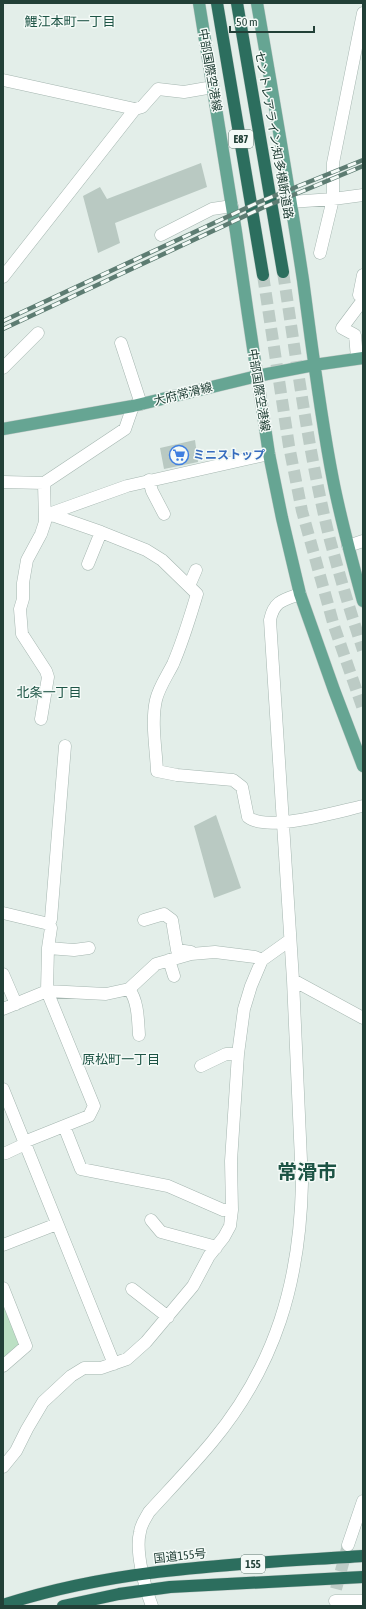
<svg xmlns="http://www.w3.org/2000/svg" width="366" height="1609" font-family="'Asap Condensed','Noto Sans JP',sans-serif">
<rect width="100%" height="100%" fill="#e3eee9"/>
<path fill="#bce0c4" d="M3 1303 21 1345 3 1360Z"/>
<path fill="#b9c9c2" d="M201 163 207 187 115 223 120 243 98 253 83 196 100 187 107 199Z
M195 440 198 462 164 469 160 448Z
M216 815 241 888 214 898 194 826Z"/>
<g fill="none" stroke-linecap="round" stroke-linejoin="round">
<path stroke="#bccbc5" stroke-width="12" stroke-dasharray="12 6" stroke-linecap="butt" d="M336 1589 348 1545"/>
<path stroke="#bccbc5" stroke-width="12" stroke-dasharray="12 6" stroke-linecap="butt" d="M283 272C297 362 308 452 330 540 340 577 351 614 363 650
M263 275 289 446 302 511 334 626 363 709"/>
<defs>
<path id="minor" d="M3 80 135 109 3 277
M135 109 142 107 158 89 184 92 213 87
M290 202 333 199 363 195
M161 235 212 209 232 206
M320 253 333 199V163L363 13
M363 275 359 295 363 298
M121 343 141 404
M357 358 355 335 342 328 363 300
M3 368 38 333
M149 480 152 491 164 514
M3 482 44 483 125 429 133 406
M46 515 55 516 101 532 146 550 162 560 197 594C190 617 183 641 173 664 167 676 159 687 156 700 151 722 156 748 157 771L177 775 233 780 242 787 248 817C267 833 339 811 363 806
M46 515 127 486 269 454
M348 546 363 541
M88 564 101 532
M189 586 196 570
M41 719 48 677 46 671 22 634 20 609 23 599V583L27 560 41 534 45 522 44 483
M3 913 49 924 51 928 48 948 47 991 94 1106 89 1116 24 1142
M144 920 164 914 172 920 177 950 191 952
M49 924 51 919 65 746
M48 948 74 950 89 948
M169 960 174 976
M3 974 16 1004
M293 980 363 1018
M129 989C138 1001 138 1019 139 1035
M3 1009 47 991 106 994 129 989 156 964 191 954 215 952 255 957 262 960
M201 1066 226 1054H238
M3 1089 114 1364
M64 1126 81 1169 168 1186 223 1210H232
M6 1153 25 1144
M151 1220 161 1232 213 1246 216 1248
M3 1245 57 1224
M3 1288 26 1346 3 1366
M132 1289 168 1317
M3 1467 16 1451 27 1429 43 1402 71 1376 84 1368H101L127 1359 146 1342 193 1286 209 1256 224 1237 230 1226 232 1210 231 1161 238 1054 244 1009 251 986 262 960 290 940
M348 1545 363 1501
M335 1601H363
M152 1606C145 1588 135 1551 140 1532 141 1524 145 1519 149 1512 170 1489 192 1466 212 1442 276 1365 300 1281 302 1183L293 980 270 620C274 601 283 600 300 594"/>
<path id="major" d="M199 3 236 232 248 315 269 454 282 518 300 594 334 690 363 766
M257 3C273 95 289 188 303 280 312 347 320 414 333 480 341 521 352 561 363 601
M3 429 133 406 257 376 314 365 363 358"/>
<path id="highway" d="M217 3 263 275
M237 3 283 272
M3 1605C119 1567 242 1564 363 1556
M63 1606 119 1594 170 1587 363 1577"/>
</defs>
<use href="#minor" stroke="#a5b6b0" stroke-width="13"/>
<use href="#major" stroke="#c1cac7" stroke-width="13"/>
<use href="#highway" stroke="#c1cac7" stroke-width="13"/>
<use href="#minor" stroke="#fff" stroke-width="12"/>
<use href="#major" stroke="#66a593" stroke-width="12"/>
<use href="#highway" stroke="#2c6e5e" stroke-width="12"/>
<defs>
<path id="rail" d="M3 321 259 202 363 160
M3 329 262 208 363 166"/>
</defs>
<use href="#rail" stroke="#5d7c72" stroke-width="4.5"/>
<use href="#rail" stroke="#f4faf7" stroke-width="3" stroke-dasharray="9" stroke-linecap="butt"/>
</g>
<defs>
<symbol id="supermarket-ring" viewBox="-11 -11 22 22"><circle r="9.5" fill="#f4faf7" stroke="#3f7fe0" stroke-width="1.5"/><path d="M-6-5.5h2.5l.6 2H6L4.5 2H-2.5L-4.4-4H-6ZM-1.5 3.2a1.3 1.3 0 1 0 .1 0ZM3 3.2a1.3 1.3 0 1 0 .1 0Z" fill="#3f7fe0"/></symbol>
</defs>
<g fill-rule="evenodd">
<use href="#supermarket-ring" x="168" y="444" width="22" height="22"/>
</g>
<g text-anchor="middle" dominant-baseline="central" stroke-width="3" stroke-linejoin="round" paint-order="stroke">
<g fill="#f4faf7" stroke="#617871" stroke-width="1">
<rect x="229" y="130" width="24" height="18" rx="3"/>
<rect x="241" y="1555" width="24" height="18" rx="3"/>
</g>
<g font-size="11" font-weight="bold" fill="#224037">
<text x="241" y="139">E87</text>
<text x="253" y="1564">155</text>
</g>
<g font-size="12" fill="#224037" stroke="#f4faf7">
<text transform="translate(210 70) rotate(80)">中部国際空港線</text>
<text transform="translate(274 135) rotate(80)">セントレアライン;知多横断道路</text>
<text transform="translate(259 390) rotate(81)">中部国際空港線</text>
<text transform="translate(183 394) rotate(-14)">大府常滑線</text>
<text transform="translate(180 1556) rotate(-6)">国道155号</text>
</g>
<g font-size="12" font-weight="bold" fill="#366cbe" stroke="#f4faf7" text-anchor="start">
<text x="193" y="455">ミニストップ</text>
</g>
<g font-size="13" fill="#1d5445" stroke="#f4faf7">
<text x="70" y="21">鯉江本町一丁目</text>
<text x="49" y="692">北条一丁目</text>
<text x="121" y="1059">原松町一丁目</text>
</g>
<g font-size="20" font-weight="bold" fill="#1d5445" stroke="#f4faf7">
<text x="307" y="1171">常滑市</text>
</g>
</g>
<rect width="366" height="1609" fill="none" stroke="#224037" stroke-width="8"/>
<path d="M230 26v6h84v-6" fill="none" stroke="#224037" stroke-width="2"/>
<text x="236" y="26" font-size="12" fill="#224037" stroke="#f4faf7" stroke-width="3" paint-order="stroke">50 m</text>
</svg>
